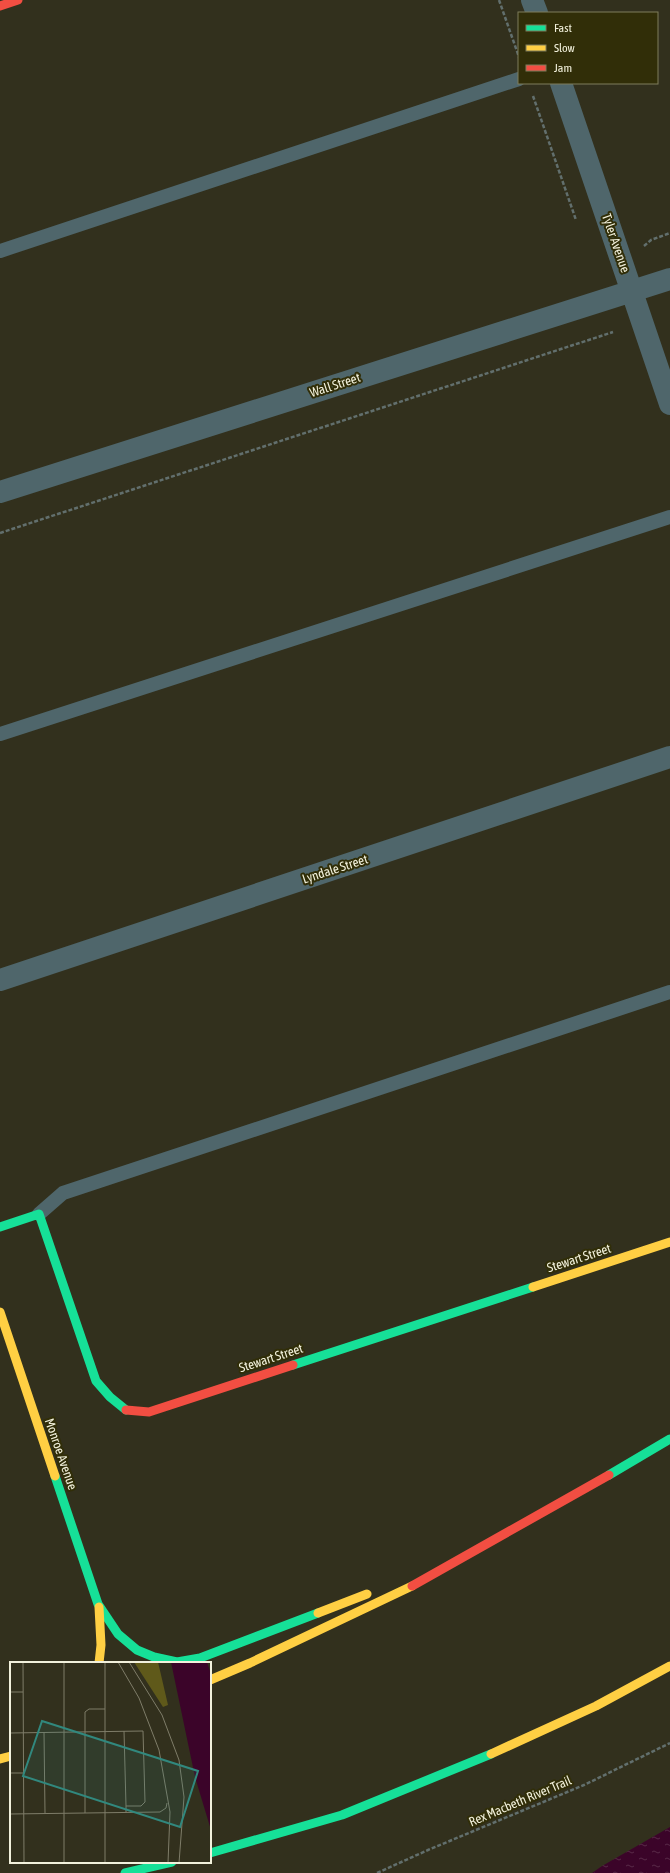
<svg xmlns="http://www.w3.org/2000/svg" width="670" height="1873" font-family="'Asap Condensed',sans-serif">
<defs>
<pattern id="water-ripples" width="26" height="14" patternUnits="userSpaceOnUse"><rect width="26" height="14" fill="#3b0429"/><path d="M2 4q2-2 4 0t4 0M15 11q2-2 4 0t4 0" fill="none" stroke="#582947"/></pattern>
</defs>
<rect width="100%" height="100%" fill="#32301d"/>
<path fill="url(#water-ripples)" d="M670 1827V1873H592L602 1866Z"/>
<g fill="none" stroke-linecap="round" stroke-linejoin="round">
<path stroke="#626f6d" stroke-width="2.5" stroke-dasharray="4 2" stroke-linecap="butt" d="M499 0 519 57
M533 96 576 220
M644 246 651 240 670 233
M0 533 613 332
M377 1873 428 1850 584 1785 670 1743"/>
<path stroke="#4f666b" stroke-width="14" d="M0 251 519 79
M0 734 670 517
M39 1214 63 1193 670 992"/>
<path stroke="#4f666b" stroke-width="22" d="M532 0 537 13
M561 83 670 404
M0 492 670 279
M0 980 670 757"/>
<path stroke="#16e098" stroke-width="9" d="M0 1227 39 1214 96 1381 110 1397 126 1410
M293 1365 533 1287
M609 1475 670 1439
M55 1476 98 1604
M98 1604 118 1634 137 1650 154 1657 177 1662 200 1658 318 1613
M210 1853 342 1815 491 1754
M125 1873 172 1862"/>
<path stroke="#ffcf43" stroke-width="9" d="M533 1287 670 1242
M0 1312 55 1476
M99 1607 101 1645 99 1663
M318 1613 367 1594
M210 1680 250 1663 412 1586
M491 1754 596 1706 670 1666
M0 1759 11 1756"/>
<path stroke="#f24e42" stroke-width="9" d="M0 6 18 0
M126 1410 149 1412 293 1365
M412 1586 609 1475"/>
</g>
<g text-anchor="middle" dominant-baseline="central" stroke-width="4" stroke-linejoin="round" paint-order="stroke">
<g font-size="13" fill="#f2f1dc" stroke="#312e08">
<text transform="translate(616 243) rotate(71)">Tyler Avenue</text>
<text transform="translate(335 385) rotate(-18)">Wall Street</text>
<text transform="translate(335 869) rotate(-18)">Lyndale Street</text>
<text transform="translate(579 1258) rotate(-18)">Stewart Street</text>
<text transform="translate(271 1358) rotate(-18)">Stewart Street</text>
<text transform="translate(61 1454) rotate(71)">Monroe Avenue</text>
<text transform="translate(520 1801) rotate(-23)">Rex Macbeth River Trail</text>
</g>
</g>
<g transform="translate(10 1662)">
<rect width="201" height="201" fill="#32301d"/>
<path d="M124 0H148L158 43 153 45Z" fill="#5f591a"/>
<path d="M161 0H197L201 12V168L185 115Z" fill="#3b0429"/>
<path fill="none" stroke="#7f7d69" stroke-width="1" d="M13 0 14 201M95 0V201M108 0 129 36 149 88 160 150 158 201M119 0 152 53 169 98 174 135 169 201M0 30H13M114 69 116 144M34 70 35 151M0 71 133 69 135 140 131 144H116V150M0 111H14M150 150 156 146 157 141M75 151V50L79 47H95M0 152 150 150M54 201V0"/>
<path fill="#31887e" fill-opacity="0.15" stroke="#31887e" stroke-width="2" d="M32 59 188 109 170 165 13 114Z"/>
<rect width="201" height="201" fill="none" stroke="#f2f1dc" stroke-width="2"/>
</g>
<rect x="518" y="12" width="140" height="72" fill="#312e08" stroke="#7e7c5d"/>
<rect x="526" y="25" width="20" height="6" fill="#16e098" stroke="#7e7c5d"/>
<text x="554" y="32" font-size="12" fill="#f2f1dc">Fast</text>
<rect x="526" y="45" width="20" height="6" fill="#ffcf43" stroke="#7e7c5d"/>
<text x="554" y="52" font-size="12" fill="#f2f1dc">Slow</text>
<rect x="526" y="65" width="20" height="6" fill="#f24e42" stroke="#7e7c5d"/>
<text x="554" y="72" font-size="12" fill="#f2f1dc">Jam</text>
</svg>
